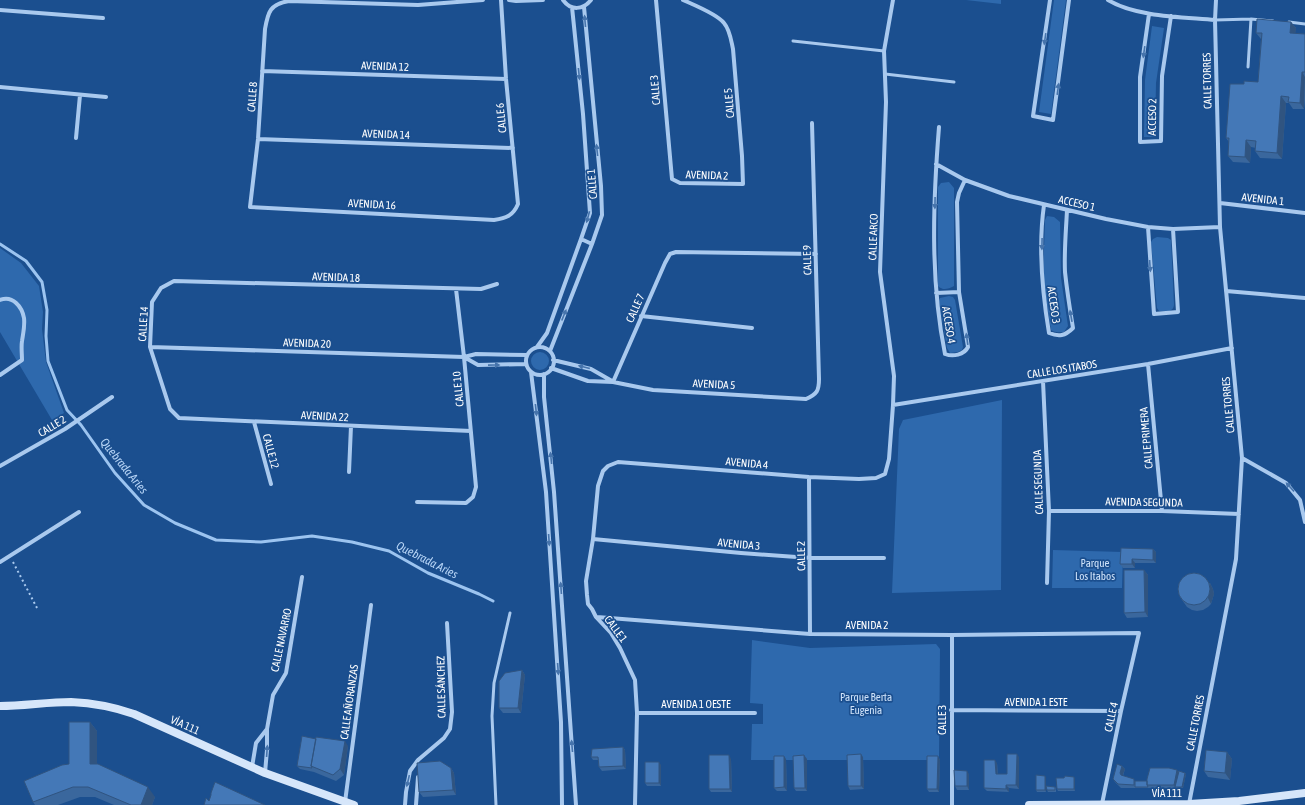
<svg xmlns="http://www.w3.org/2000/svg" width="1305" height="805" font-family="'Asap Condensed',sans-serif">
<rect width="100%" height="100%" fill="#1b4f8f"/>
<path fill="#2e69ad" d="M966 0H1001V4Z
M1054 0H1066L1051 114 1039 112Z
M1152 26 1164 28 1156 83 1155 137H1144L1145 80Z
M949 182 954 188V286C948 289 943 291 938 286V187L941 183Z
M1047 216 1054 217 1060 222 1061 278 1068 326 1064 332C1059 332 1055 333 1051 330L1043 279 1045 220Z
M1157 237 1168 238 1171 240 1174 304C1174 312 1166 312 1159 311L1157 308 1151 242 1153 239Z
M0 248 21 263 39 286 43 312 42 329 46 362 64 413 52 420 0 332Z
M949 296 953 297 955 300 963 347 962 350 958 352 950 353 947 348 939 301 940 298Z
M531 361a9 9 0 1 1 18 0a9 9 0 1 1-18 0Z
M1002 400 1001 590 892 593 899 429 903 420Z
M1053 550 1123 552 1122 588H1052Z
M752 640 810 648 936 644 940 649 939 760H751L752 724H763V704L750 703Z"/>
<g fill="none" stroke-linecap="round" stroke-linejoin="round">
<path stroke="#9cc4f0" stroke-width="3" d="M0 244 26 261 42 282 47 310 46 336 48 361 67 410 81 425 115 473 144 505 175 523 216 540 261 542 312 536 352 542 389 551 428 573 479 594 493 601"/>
<path stroke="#a9c9ee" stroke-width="2" stroke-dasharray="2 3" stroke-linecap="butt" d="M13 562 37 608"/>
<path stroke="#a9c9ee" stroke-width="3" d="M1215 20 1251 19 1273 21
M1289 22 1305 24
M793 41 884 51
M1248 67 1251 19
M885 74 954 82
M496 805 492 716 494 683 510 613"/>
<path stroke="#a9c9ee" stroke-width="4" d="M483 0 418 5 289 1C270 4 268 12 265 29L258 139 250 207 494 220C506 218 513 216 518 204L506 79 501 0
M509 0 516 1 543 0
M563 0C571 11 583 10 591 0
M656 0 672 179 680 183 743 184 742 156 733 49C731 40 730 30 724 23 717 14 694 5 683 0
M1050 0 1033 116 1053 120 1069 0
M1108 0C1136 17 1183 17 1215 20
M0 10 103 18
M1149 14 1140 77V142L1161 141 1162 76 1171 16
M262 71 506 79
M0 87 106 97
M939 127C933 202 930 280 945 354 953 357 964 355 968 347L959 292 957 202 959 193 965 180
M76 138 80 95
M258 139 513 148
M936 164 965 180 1009 196 1106 219 1148 227 1173 229 1220 227
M1220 203 1305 213
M1044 205C1038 247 1042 291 1049 333 1059 337 1065 336 1073 328 1070 310 1067 291 1065 272 1064 252 1066 231 1067 210
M1148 227 1154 314 1178 312 1173 229
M581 239 592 244
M1226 291 1305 298
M936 293 959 292
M0 300C13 295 22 307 24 318 25 326 23 334 22 341 21 347 22 354 22 360L0 375
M641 316 752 328
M150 347 464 357 476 354 527 355
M537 347 547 333 581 239 590 213 583 114 572 7
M526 361a14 14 0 1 1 28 0a14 14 0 1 1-28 0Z
M550 351 592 244 602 215 601 186 584 7
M464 357 478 365 526 364
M553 360 591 369 612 381
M1148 364 1162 511
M551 368 588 381 613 382 653 390 806 399C817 394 819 391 819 379L812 123
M531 372 546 492 561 722 562 805
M544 374V397L554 492 576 805
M1043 381 1049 511 1047 583
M613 382 665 263 670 254 676 252 816 254
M893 405 1148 364 1232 348
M254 422 271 484
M471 431 179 418 170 409 150 347 152 302 161 288 174 281 481 289 497 284
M1242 458 1286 483 1300 500 1305 522
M0 466 65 429 112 397
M349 472 351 426
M809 477 810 634
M417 502 466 503 473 497 476 487 464 357 456 289
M1049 511H1162L1239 514
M593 539 741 553 810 558H884
M0 562 79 512
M597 617 810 634 952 635 1139 633 1121 711 1102 804
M951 710 1121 711
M637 713H755
M252 767 256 743 267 729
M265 773 267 750V729L273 695 286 673 302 577
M345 802 371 605
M1189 804 1236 559 1242 458 1220 227 1215 20 1216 0
M405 805 406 792 410 771 418 760 444 738 450 729 452 712 447 623
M416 805 418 777
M635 805 637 713 635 680 620 648 611 633 596 617 592 609 588 604 587 595 586 581 593 539 598 486 603 471 608 466 618 462 809 477 859 479 876 478 885 474 889 459 893 405 894 376 880 272 886 102 884 51 893 0
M952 805V635"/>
<path stroke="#d6e6fa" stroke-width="8" d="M0 706C24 706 47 702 71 702 93 703 114 707 134 714L265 773 354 805
M1029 805 1189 804 1239 801 1305 793"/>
</g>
<path fill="#3a679d" d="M1291 22 1296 28 1295 33 1305 34V99L1304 109H1293L1289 103H1286L1282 159 1260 158 1255 151 1256 148 1251 147 1250 163 1233 162 1228 156 1229 142 1226 138 1244 84 1258 82 1261 39 1256 33Z
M1153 549 1156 552V563H1135V568H1123L1120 564Z
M1144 570 1148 575V617L1127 618 1124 613Z
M1210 583 1213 589 1214 594 1211 604 1208 607 1203 610 1197 611 1192 610 1187 607 1180 597Z
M522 670 525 675 521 713H503L499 708Z
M90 722 97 731V764L155 797 152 805H114L95 797H80L58 805H35L33 802 69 764Z
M348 746 344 775 336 781 314 772 300 769 297 766Z
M623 747 625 750 626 769 602 771 599 767 598 760H593L591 757Z
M1227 752 1232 759 1230 780 1208 777 1204 771Z
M938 756 940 760 939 792H929L927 789Z
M863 757 864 789 850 790 848 786Z
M1019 757V789L1009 788V792L987 791 984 788 997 763 998 774H1007Z
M731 759 732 792H711L709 789Z
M786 759 787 791H777L774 788Z
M807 759V791H796L794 788Z
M661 765V786H647L645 783Z
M1122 766 1125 769 1123 776 1135 781H1147L1179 771 1185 773 1186 774 1183 788H1121L1115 782 1113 779Z
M451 768 454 773 456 795 423 797 419 792Z
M969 774V790H957L955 786Z
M1046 777V792H1037L1036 790Z
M1064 778H1075V791H1058L1057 789Z
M1055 787 1056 788V792H1048L1047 790Z"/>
<path fill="#305480" d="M1291 22 1296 28 1295 40 1290 33Z
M1302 72 1305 77 1304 109 1300 103Z
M1281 96 1286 103 1282 159 1277 153Z
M1246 140 1251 147 1250 163 1245 157Z
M1153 549 1156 552V563L1153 560Z
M1132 559 1135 563V568L1132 564Z
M1144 570 1148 575V617L1145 612Z
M1210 583 1213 589 1214 594 1211 604 1208 598Z
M522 670 525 675 521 713 518 708Z
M90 722 97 731V774L90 764Z
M345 741 348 746 344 775 340 769Z
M623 747 625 750 626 769 623 766Z
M1227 752 1232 759 1230 780 1225 773Z
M861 754 863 757 864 789 861 786Z
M1017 754 1019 757V789L1016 785Z
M729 755 731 759 732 792 730 789Z
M804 755 807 759V791L805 788Z
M784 756 786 759 787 791 784 787Z
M938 756 940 760 939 792 937 789Z
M995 760 997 763 998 778 996 774Z
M659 762 661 765V786L659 783Z
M1122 766 1125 769 1122 777 1120 773Z
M451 768 454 773 456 795 453 790Z
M1177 770 1180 773 1175 787 1174 785Z
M967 771 969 774V790L967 786Z
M1185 773 1186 774 1183 788 1182 787Z
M1045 776 1046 777V792L1045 790Z
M1074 777 1075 778V791L1074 789Z
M1006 785 1009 788V792L1006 789Z
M148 787 155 797 152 805H141Z"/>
<path fill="#4478b7" stroke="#305480" d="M1257 19 1291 22 1290 33 1305 34V72H1302L1300 103 1288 102 1289 97 1281 96 1277 153 1255 151 1256 141 1246 140 1245 157 1228 156 1229 138H1226L1230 84H1244V81L1258 82 1262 33H1256Z
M1121 548 1153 549V560L1132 559V564H1120Z
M1124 570H1144L1145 612 1124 613Z
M1178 589a16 16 0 1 1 32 0a16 16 0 1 1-32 0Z
M522 670 518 708H499V681L505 673Z
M69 722H90V764H98L148 787 141 805H131L88 787H73L33 802 24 781 62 765 69 764Z
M302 736 316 739 311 766 312 768 297 766Z
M316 737 345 741 340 769 333 775 311 766Z
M623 747V766L599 767 598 757H591L592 749Z
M1206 750 1227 752 1225 773 1204 771Z
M861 754V786H848L847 755Z
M1007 754H1017L1016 785H1006V789L984 788V760H995L996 774H1007Z
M709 755H729L730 789H709Z
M804 755 805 788H794L793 756Z
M774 756H784V787L774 788Z
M927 756H938L937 789H927Z
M440 761 451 768 453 790 419 792 417 763Z
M645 762H659V783H645Z
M1117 764 1122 766 1120 773 1121 775 1134 779V785L1118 784 1113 779Z
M1150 768H1169L1177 770 1174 785H1147V779Z
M954 770 967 771V786H955Z
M1179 771 1185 773 1182 787H1175Z
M1036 775 1045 776V790H1036Z
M1065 776 1074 777V789H1057L1056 778H1064Z
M1135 781H1147V785L1148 787H1135Z
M215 782 265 805H204L206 798 209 801 211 795V793Z
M1046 786 1055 787V790H1047Z"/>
<defs><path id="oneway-solid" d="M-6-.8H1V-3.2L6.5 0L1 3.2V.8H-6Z"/></defs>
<g fill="#4674ac">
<use href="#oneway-solid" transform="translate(585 21) rotate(-95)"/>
<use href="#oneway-solid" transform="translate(1045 39) rotate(98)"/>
<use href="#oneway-solid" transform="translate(1144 52) rotate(98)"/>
<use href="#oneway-solid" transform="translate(579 74) rotate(84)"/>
<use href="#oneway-solid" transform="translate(1058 89) rotate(-82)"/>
<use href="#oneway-solid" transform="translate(597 150) rotate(-96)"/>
<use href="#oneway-solid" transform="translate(935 203) rotate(91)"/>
<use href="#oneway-solid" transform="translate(588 217) rotate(105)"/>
<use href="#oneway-solid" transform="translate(1042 244) rotate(91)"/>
<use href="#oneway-solid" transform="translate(1150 266) rotate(86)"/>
<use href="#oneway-solid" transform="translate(564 315) rotate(-68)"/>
<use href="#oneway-solid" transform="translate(1071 316) rotate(-100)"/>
<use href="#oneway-solid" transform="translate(967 339) rotate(-98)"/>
<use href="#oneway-solid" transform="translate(494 365) rotate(-1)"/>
<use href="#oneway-solid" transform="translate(584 367) rotate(-166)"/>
<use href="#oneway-solid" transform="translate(536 410) rotate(84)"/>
<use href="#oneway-solid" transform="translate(551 458) rotate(-96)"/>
<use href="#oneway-solid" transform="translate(1290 487) rotate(-133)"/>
<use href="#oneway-solid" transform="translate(549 540) rotate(86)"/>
<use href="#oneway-solid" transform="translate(561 588) rotate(-94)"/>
<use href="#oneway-solid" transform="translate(558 669) rotate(86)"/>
<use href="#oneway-solid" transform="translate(572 746) rotate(-95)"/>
<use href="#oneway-solid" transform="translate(267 751) rotate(-86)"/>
<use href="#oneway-solid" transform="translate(408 781) rotate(103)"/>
</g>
<g text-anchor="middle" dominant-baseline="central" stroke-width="3.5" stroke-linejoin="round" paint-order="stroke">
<g font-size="11" fill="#fff" stroke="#1b4f8f">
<text transform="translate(385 66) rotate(2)">AVENIDA 12</text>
<text transform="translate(1207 81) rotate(-91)">CALLE TORRES</text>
<text transform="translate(655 90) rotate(-95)">CALLE 3</text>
<text transform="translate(252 97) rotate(-86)">CALLE 8</text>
<text transform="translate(729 103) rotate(-95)">CALLE 5</text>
<text transform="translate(1152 117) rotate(-89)">ACCESO 2</text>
<text transform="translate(501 118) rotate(-96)">CALLE 6</text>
<text transform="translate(386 134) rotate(2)">AVENIDA 14</text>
<text transform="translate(707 175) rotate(2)">AVENIDA 2</text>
<text transform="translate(592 184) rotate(-95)">CALLE 1</text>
<text transform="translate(1263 199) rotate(6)">AVENIDA 1</text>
<text transform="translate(1077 203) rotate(13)">ACCESO 1</text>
<text transform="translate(372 204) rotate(3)">AVENIDA 16</text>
<text transform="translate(873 237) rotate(-88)">CALLE ARCO</text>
<text transform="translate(807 260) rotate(-92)">CALLE 9</text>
<text transform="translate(336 277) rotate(2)">AVENIDA 18</text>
<text transform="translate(1054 305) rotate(82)">ACCESO 3</text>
<text transform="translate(635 308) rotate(-66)">CALLE 7</text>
<text transform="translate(143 324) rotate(-87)">CALLE 14</text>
<text transform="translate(949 325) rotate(81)">ACCESO 4</text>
<text transform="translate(307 343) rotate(2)">AVENIDA 20</text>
<text transform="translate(1062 369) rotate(-9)">CALLE LOS ITABOS</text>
<text transform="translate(714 384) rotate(3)">AVENIDA 5</text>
<text transform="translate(458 389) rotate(-96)">CALLE 10</text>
<text transform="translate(1228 405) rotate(-95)">CALLE TORRES</text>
<text transform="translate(325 416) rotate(3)">AVENIDA 22</text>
<text transform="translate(52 426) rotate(-31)">CALLE 2</text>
<text transform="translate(1146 438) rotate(-95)">CALLE PRIMERA</text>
<text transform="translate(271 451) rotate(75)">CALLE 12</text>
<text transform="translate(747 463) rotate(5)">AVENIDA 4</text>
<text transform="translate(1038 482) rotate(-92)">CALLE SEGUNDA</text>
<text transform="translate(1144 502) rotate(1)">AVENIDA SEGUNDA</text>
<text transform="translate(739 544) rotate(5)">AVENIDA 3</text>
<text transform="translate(801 556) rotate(-91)">CALLE 2</text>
<text x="867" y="625">AVENIDA 2</text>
<text transform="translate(616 629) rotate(53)">CALLE 1</text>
<text transform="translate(281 640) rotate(-78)">CALLE NAVARRO</text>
<text transform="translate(441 687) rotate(-91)">CALLE SÁNCHEZ</text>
<text transform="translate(349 702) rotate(-82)">CALLE AÑORANZAS</text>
<text x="1036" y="702">AVENIDA 1 ESTE</text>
<text x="696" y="704">AVENIDA 1 OESTE</text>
<text transform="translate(1111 717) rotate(-78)">CALLE 4</text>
<text transform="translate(942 720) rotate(-90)">CALLE 3</text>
<text transform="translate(1195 723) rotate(-79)">CALLE TORRES</text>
<text transform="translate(185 725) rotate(24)">VÍA 111</text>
<text x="1167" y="793">VÍA 111</text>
</g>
<g font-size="11" fill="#cfe3fa" stroke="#1b4f8f">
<text x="1095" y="563">Parque<tspan x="1095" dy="13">Los Itabos</tspan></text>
<text x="866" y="697">Parque Berta<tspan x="866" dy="13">Eugenia</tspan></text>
</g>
<g font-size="12" font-style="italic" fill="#b5d3f5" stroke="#1b4f8f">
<text transform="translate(124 466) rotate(51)">Quebrada Aries</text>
<text transform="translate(427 560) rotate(27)">Quebrada Aries</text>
</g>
</g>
</svg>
